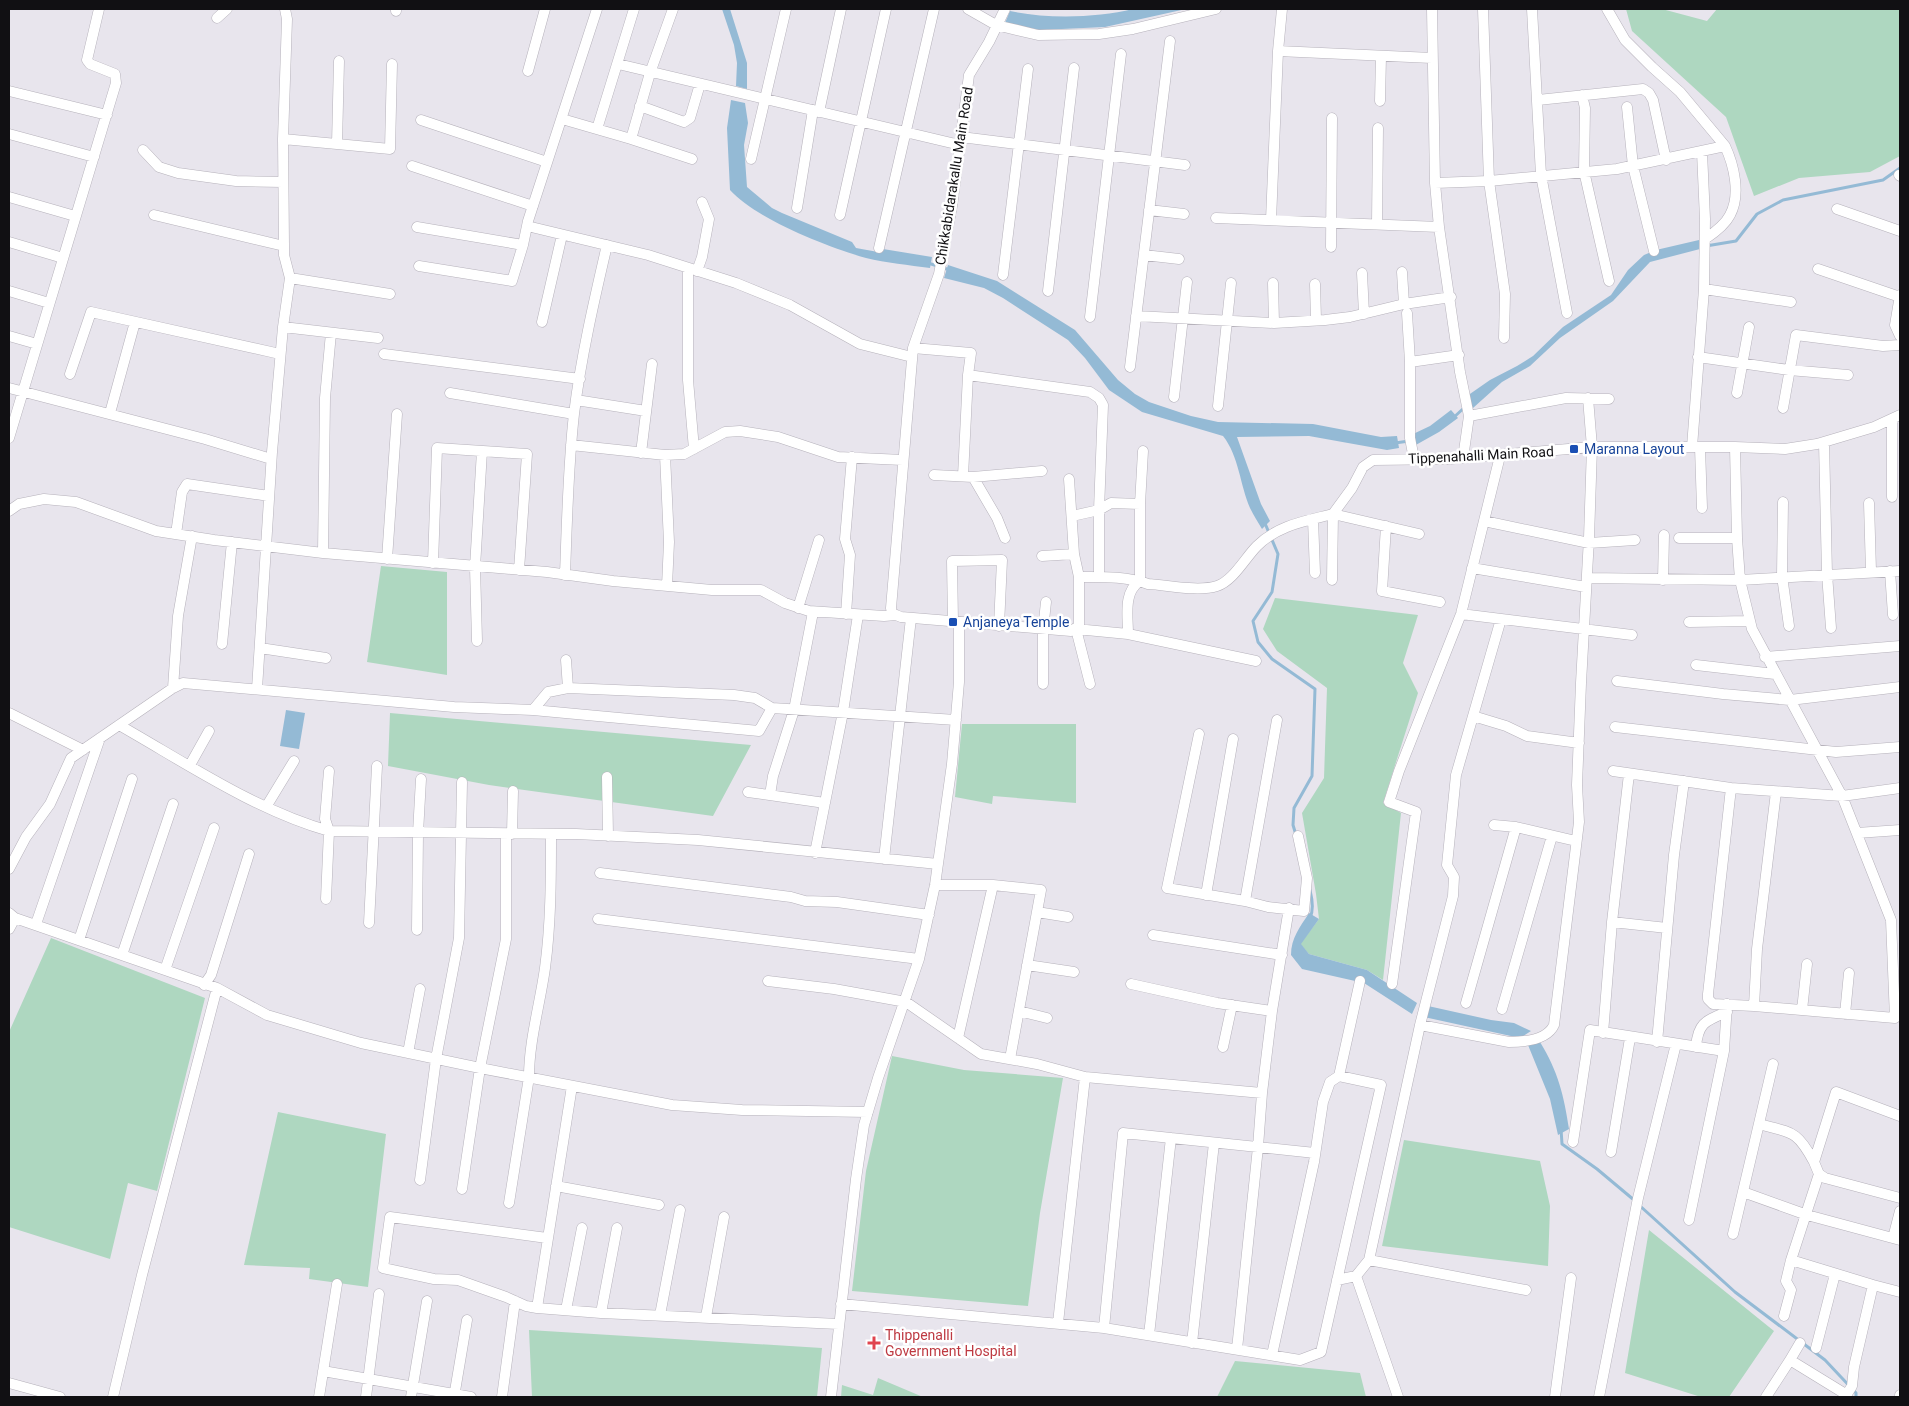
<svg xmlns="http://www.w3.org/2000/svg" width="1909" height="1406" font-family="Roboto,sans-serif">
<rect width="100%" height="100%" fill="#e8e5ed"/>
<path fill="#aed7c0" d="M1626 9H1662L1707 21 1717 9H1900V156L1870 172 1799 178 1754 196 1726 117 1632 31Z
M381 566 447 572V675L367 662Z
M1275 598 1418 615 1403 663 1418 693 1383 803 1401 813 1383 980 1367 970 1309 954 1300 944 1319 919 1316 894 1302 813 1324 778 1327 688 1277 651 1263 629Z
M390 713 751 745 713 816 489 785 388 766Z
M962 724H1076V803L993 796 992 804 955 797Z
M51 938 205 998 157 1191 128 1183 110 1259 9 1227V1032Z
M892 1056 964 1070 1063 1078 1040 1213 1028 1306 852 1291 866 1171Z
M278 1112 386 1134 368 1287 309 1279 310 1268 244 1265Z
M1404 1140 1540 1161 1550 1206 1548 1266 1382 1246Z
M1649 1230 1774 1331 1729 1397H1701L1625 1373Z
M529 1330 822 1348 817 1397H532Z
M1235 1361 1360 1373 1366 1397H1217Z
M878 1378 923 1397H841L842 1385 873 1395Z"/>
<path fill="#94bad5" d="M722 9H730L747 63V89L736 86 737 63 734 45Z
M1133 9H1186L1105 27 1040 30 1005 23 1010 11C1046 19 1097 18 1133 9Z
M731 100 745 103 748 123 744 145 747 187 772 208 782 213 852 242 856 248 878 252 883 249 932 257 930 268C909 265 886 263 866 258 827 247 756 219 730 190L727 128Z
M1699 240 1700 249 1650 262 1613 301 1560 338 1530 366 1502 382 1473 408 1467 396 1490 380 1517 366 1533 356 1563 327 1611 295 1628 270 1644 255 1656 250Z
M948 265 997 281 1075 330 1118 380 1135 394 1149 402 1191 416 1218 422 1313 424 1381 437 1397 436 1399 448 1387 450 1309 436 1237 437 1261 504 1270 521 1262 529C1258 522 1254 516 1250 508 1240 485 1239 456 1223 436L1142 412 1109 390 1085 358 1068 340 1003 298 984 288 944 278Z
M1451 410 1458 418 1439 432 1414 446 1411 435 1430 426Z
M286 710 305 713 299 749 280 746Z
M1309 913 1319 919 1301 944 1309 954 1367 970 1417 1003 1412 1014 1364 983 1302 969 1291 955C1291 938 1300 927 1309 913Z
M1428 1006 1491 1020 1514 1023 1531 1031 1520 1038 1424 1017Z
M1540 1042C1558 1071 1564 1096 1569 1129L1558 1135 1550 1099 1528 1045Z"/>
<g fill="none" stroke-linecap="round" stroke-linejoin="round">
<path stroke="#94bad5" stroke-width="3" d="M1706 246 1736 241 1757 214 1783 200 1883 180 1900 168
M928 263 950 270
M1453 418 1465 407
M1395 443 1409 441
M1264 521 1278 554 1272 592 1253 621 1258 642 1272 659 1315 689 1312 776 1294 808 1293 825 1296 835
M1310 890C1312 898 1314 910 1310 918
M1561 1129 1562 1144 1597 1169 1634 1200
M1639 1205 1735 1292 1825 1360 1856 1393V1397"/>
<defs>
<path id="minor" d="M968 9 996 25 1038 35 1099 34 1133 29 1216 9
M1432 9 1435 183 1439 227 1460 372 1469 416
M1483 9 1489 181 1505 294 1504 338
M1532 9 1541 175 1567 313
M1607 9 1625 40 1652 67 1680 92 1725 146
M396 11V9
M217 18 227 9
M1278 51 1432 58
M618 64 960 145
M528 71 545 9
M9 91 107 115
M1582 95 1585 108 1584 171 1609 281
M1538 100 1643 89 1649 93 1653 100 1666 160
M1380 101 1381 56
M640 106 684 122 690 118 700 84
M1627 107 1633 166 1654 251
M819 112 841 9
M562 119 631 139 650 73 673 9
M421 120 547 162
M597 129 634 9
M9 134 94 157
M961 137 1185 165
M283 139 337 144 339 61
M631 139 692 159
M337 144 390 149 392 64
M143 150 159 167 178 173 236 181 283 182
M751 159 786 9
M412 166 533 206
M1899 175 1900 176
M1435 183 1489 181 1617 169 1725 146C1734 165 1741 195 1730 215 1725 225 1714 233 1705 239
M9 197 75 216
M797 208 813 110
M1837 209 1900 231
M1149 210 1184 214
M154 215 284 246
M840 215 886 9
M1216 218 1439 227
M1271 220 1278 51 1282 9
M1377 224 1378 128
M527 226 648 255 736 283 790 305 860 344 912 357
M417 227 523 245 528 221 597 9
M9 242 63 258
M1331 247 1332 118
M879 248 934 9
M1144 255 1179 259
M419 266 512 281 523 245
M688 268V380L694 449
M1818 269 1900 297
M697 271 702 257 709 219 702 202
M1402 272 1404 304
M1362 273 1364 314
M1003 275 1028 69
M290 278 390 294
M1273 283 1274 323
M1315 284 1316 320
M1704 289 1791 302
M9 291 49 303
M1048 291 1074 68
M1900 295 1895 325 1900 336
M1407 313 1410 362
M1136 316 1274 323 1325 320 1350 317 1404 304 1451 297
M1090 317 1121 54
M542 322 562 235
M283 327 378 338
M9 336 37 344
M913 348 971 353 968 375 963 476
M384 354 580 379
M1698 357 1789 370 1848 375
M1130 367 1170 41
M70 374 91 312 280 354
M968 375 1090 392 1099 398 1103 405 1099 510V577
M9 388 205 439 271 459
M450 393 574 414
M1737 393 1749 327
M1174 397 1187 282
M576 400 646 411
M1218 406 1231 283
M1783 408 1796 335 1883 346 1900 345
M110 413 135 322
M1892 419V497
M9 438 116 83 115 74 90 64 87 60 99 9
M1824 442 1827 574 1831 628
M571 445 665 455 684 454 725 432 740 431 778 437 838 457 903 460
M1692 447 1704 289 1705 219 1702 152
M1700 447 1702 508
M641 453 652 364
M665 455 669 542 667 586
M1463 458 1469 416 1566 398 1609 399
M1414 459 1410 438V362L1459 355
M934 475 973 477 1042 471
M973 477 997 518 1005 538
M1069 479 1074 554 1079 577
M1783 502 1782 576 1789 626
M1869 503 1871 571
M9 511 19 504 44 499 76 502 156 531 214 540 323 553 547 572 613 581 712 590H761L785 603 809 611 884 616 896 615 901 617 1071 631 1079 626V577C1101 577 1127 576 1148 584 1168 585 1198 592 1217 586 1233 581 1245 558 1257 546 1278 525 1306 521 1333 514L1352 488 1363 467 1373 460 1449 459 1592 447H1735L1785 449 1817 444 1874 427 1900 415
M1072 516 1099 510 1111 503 1140 504
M1313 519 1315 573
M1484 521 1589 543 1635 540
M1386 526 1382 591 1440 602
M176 534 182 492 187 484 269 496
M1679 538H1737
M323 553 325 398 331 333
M1042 556 1074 554
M387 559 397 414
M433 563 437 448 527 454 519 570
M1472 568 1586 587
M1890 571 1893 615
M565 575C567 521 568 467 574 414 581 357 594 301 607 245
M1587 578 1740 580 1900 571
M1332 580 1333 514 1419 534
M1663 580 1664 535
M1140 581V504L1143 451
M798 608 819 540
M846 614 850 555 845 539 852 457
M1461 614 1632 635
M896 615 892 613 891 608 913 348 939 274 952 206 969 75 989 42 1005 9
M953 622 952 561 1002 560 999 626
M1689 622 1750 621
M1128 634C1128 616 1123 592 1140 581
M477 641 475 567 482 451
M222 644 232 542
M260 648 326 658
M1765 657 1900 646
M566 660 568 688
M1696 665 1775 674
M1617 681 1723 694 1790 700 1900 687
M1043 684V630L1046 602
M1090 684 1076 629 1128 634 1256 661
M173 688 178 616 192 536
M257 689 272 452 283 327 290 278 284 255V246L283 139 287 19 285 9
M533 710 759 731 772 708
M9 713 83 750
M1473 716 1506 726 1527 736 1579 743
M119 725C186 763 255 810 329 831L576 834 698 840 938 864
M1615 727 1836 752 1900 747
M1199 734 1167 888 1245 901 1268 907 1304 911 1307 878 1298 836
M190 765 209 731
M1613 771 1731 788 1842 796 1900 788
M607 777 608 836
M1731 788 1708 994V999L1713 1004 1754 1006 1895 1018 1891 920 1842 796 1752 629 1740 580 1737 538 1735 447
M748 792 825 803
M770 795 773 776 794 710 813 612
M266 807 294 761
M1494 825 1516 827 1576 841
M1857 833 1900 830
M512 834 513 791
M815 853 843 712 858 615
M884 859 911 618
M9 869 26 837 50 804 71 758 173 688 183 683 454 707 533 710 548 692 568 688 734 695 755 698 772 708 956 720
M600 873 791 897 805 901 837 902 929 915
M935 885H993L1041 890 1010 1059
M1206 895 1233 739
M326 899 329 831 325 819 329 771
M1245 901 1277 720
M1037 912 1068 917
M9 913 15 918 217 988 267 1015 361 1043 480 1068 672 1105 742 1110 868 1112
M598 919 919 959
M1612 922 1667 928
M369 923 377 766
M36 924 100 738
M9 929 15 918
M417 930 418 833 421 779
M1153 935 1282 955
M79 940 132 779
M122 955 173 804
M1027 965 1074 972
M165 970 214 828
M768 981 834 989 906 1002 981 1054 1037 1064 1085 1077 1262 1093
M1131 984 1217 1003 1272 1011
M1392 984 1416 812 1389 802 1399 771 1461 614 1500 456
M204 985 211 975 249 854
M1466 1003 1516 827
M1754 1006 1757 949 1776 792
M1502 1009 1552 836
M1802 1010 1807 964
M1019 1011 1047 1018
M1845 1014 1849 973
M1420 1025 1509 1042C1525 1042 1547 1040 1554 1025L1579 822 1577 785 1581 683 1589 538 1592 447 1588 398
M1603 1033 1612 922 1629 774
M958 1038 993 885
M1657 1042 1674 855 1684 781
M1223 1047 1232 1005
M1696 1047C1698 1023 1705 1021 1727 1012
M408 1053 420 989
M1339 1076 1360 981
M1900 1116 1836 1092 1814 1162 1819 1174 1825 1178 1900 1198
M1759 1124C1792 1133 1797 1130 1814 1162
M1573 1142 1590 1030 1724 1051
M1611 1152 1630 1038
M1819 1174 1791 1260 1873 1285
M420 1180 436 1059 459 938 462 782
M556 1186 659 1205
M462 1189 480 1068 506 939V834
M1743 1192 1807 1215 1900 1240
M509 1203 529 1077C529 1041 540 1004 545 968 551 923 551 879 551 834
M1689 1220 1724 1051 1727 1004
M1733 1234 1773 1064
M547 1238 390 1217 383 1268 434 1279 458 1280 506 1297 526 1306 537 1308 601 1313 839 1324
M1893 1238 1900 1211
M1369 1260 1526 1290
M1356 1276 1369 1260 1420 1025 1453 896 1454 877 1447 865 1456 775 1501 619
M1337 1280 1356 1276 1398 1397
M841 1304 1104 1328 1300 1360 1321 1352 1381 1085 1339 1076 1330 1082 1323 1102 1314 1162 1272 1355
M537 1308 572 1086
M566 1310 582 1228
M601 1313 617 1228
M660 1315 680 1210
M1784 1316 1791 1290 1786 1281 1791 1260
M706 1317 724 1217
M1058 1323 1085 1077
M1104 1328 1123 1133 1315 1153
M1149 1335 1171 1138
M1192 1343 1214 1143
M1816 1348 1835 1274
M1237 1349 1258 1147 1262 1093 1272 1011 1289 908
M1790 1360 1800 1343
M323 1371 471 1397
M9 1383 60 1397
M113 1397 142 1275 217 988
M319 1397 337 1284
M366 1397 379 1294
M411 1397 427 1301
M454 1397 467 1320
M502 1397 515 1301
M831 1397 856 1179 864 1125 878 1078 919 959 935 885 952 764 959 682V622
M1555 1397 1571 1278
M1599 1397 1638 1198 1676 1044
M1766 1397 1790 1360 1847 1395
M1845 1397 1852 1386 1854 1367 1873 1285 1900 1292
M1900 1397V1395"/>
</defs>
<use href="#minor" stroke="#b6b2bb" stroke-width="11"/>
<use href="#minor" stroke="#fff" stroke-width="10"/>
</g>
<g fill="#1a4fb4" stroke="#fff" stroke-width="2">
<rect x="1569" y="444" width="10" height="10" rx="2.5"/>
<rect x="948" y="617" width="10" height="10" rx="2.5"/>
</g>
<path fill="#e0444e" stroke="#fff" stroke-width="2" d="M871.5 1335.5h5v5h5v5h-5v5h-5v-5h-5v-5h5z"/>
<g text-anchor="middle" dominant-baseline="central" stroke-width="5" stroke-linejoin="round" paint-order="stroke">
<g font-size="14" fill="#111013" stroke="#fff">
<text transform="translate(954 176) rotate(-81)">Chikkabidarakallu Main Road</text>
<text transform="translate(1481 455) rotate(-3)">Tippenahalli Main Road</text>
</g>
<g font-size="14" fill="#164399" stroke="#fff" text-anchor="start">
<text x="1584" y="449">Maranna Layout</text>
<text x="963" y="622">Anjaneya Temple</text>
</g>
<g font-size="14" fill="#be3a42" stroke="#fff" text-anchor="start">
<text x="885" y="1335">Thippenalli<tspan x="885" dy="16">Government Hospital</tspan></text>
</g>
</g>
<rect width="1909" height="1406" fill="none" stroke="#111013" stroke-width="20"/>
</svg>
